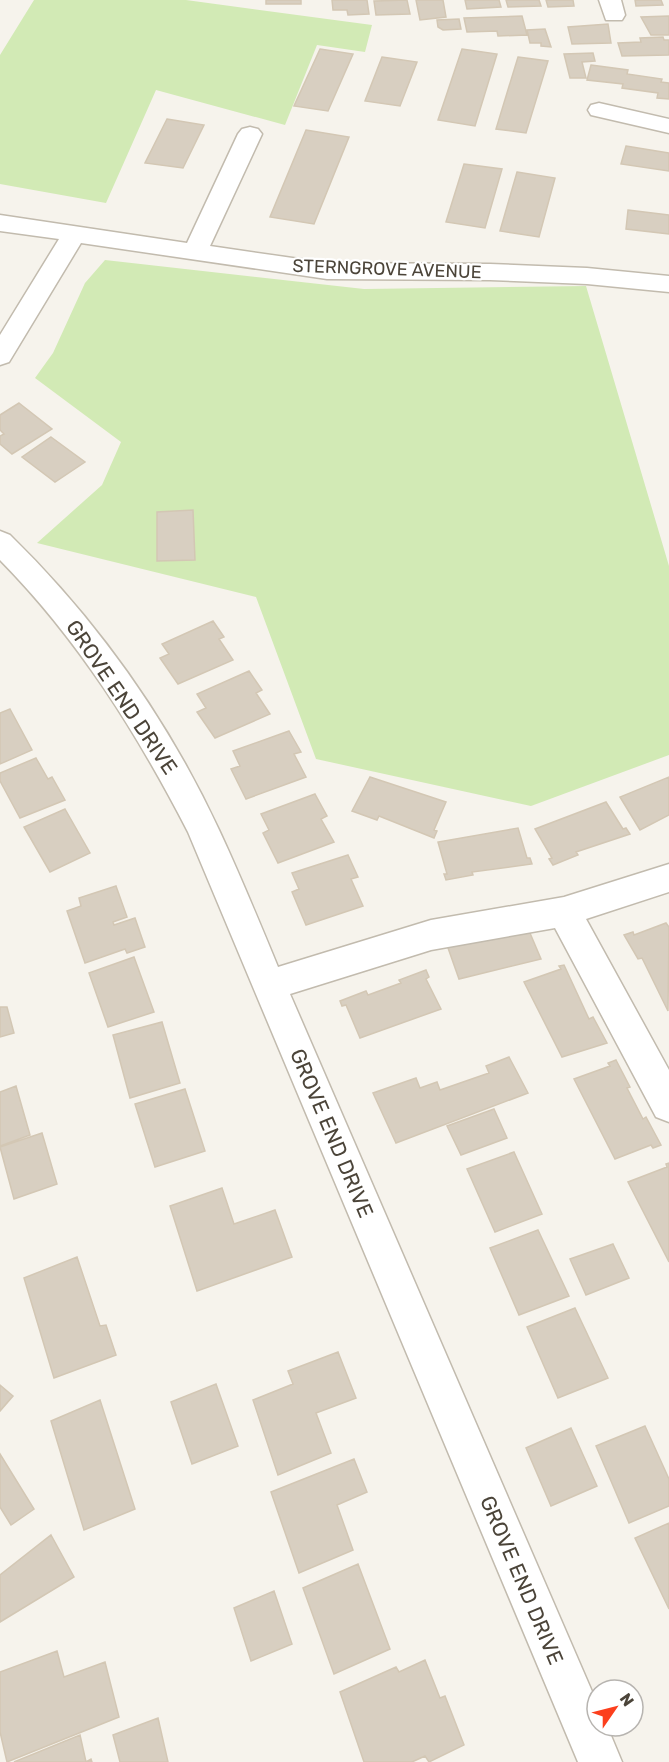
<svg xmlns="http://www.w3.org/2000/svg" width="669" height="1762" font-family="Rubik,sans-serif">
<rect width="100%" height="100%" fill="#f6f3ec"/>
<path fill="#d2eab5" d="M34 0H186L372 25 365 52 317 45 285 125 156 90 106 203 0 184V55Z
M105 260 364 289 586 286 669 566V755L531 806 316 759 256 597 37 543 102 485 121 442 35 378 53 353 85 283Z"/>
<path fill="#d8cfc1" stroke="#d3c7b4" stroke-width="1.5" d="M266 0H301V4H266Z
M332 0H367L369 14 348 15 347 10H333Z
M407 0 410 14 376 15 374 1Z
M416 0H443L446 17 420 20Z
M465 0H499L501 7 467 9Z
M506 0H539L541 6 508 7Z
M546 0H573L574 6 548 7Z
M635 0H661L663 5 636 6Z
M522 16 527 35 498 36 497 31 467 32 464 18Z
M669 16V35H651L641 17Z
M459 19 461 29 443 30 438 27 437 20Z
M608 24 611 43 572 44 568 27Z
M545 29 551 47 541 46V43H530L527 30Z
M663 37 664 40H669V55L622 56 618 43 641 42 640 38Z
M320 49 353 54 328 111 294 106Z
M462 49 497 54 475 126 438 120Z
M593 53 595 61 582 62 586 78H570L564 54Z
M382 57 417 62 400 106 365 101Z
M518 57 548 61 526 133 496 129Z
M591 65 628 70 627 74 662 79 661 82 669 83V99L657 98 658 93 622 88 623 84 587 80Z
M167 119 204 125 183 168 145 163Z
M306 130 349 137 314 224 270 217Z
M626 146 669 153V171L621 164Z
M464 164 502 169 485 228 446 222Z
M517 172 555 178 539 237 500 231Z
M628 210 669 215V234L626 229Z
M19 403 52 429 12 454 0 444V436L4 434 0 430V415Z
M51 437 85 462 55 482 22 457Z
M193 510 195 560 157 561V512Z
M213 621 224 637 219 639 233 660 178 684 160 658 169 654 162 644Z
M249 671 262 690 256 693 270 714 215 738 197 712 206 708 197 694Z
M10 709 32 750 0 764V713Z
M289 731 301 752 294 754 306 777 246 799 231 769 240 766 233 751Z
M36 758 48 779 52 777 65 800 20 818 0 781V773Z
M370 777 446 802 434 830 437 831 434 838 379 816 377 820 352 811Z
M669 777V815L640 830 620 797Z
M315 794 327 816 321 819 334 842 278 863 263 833 269 830 261 814Z
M606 802 623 829 626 828 630 834 576 852 578 855 553 865 549 859 552 858 535 829Z
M65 809 90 853 50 872 24 827Z
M518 828 527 858H530L532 864 472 872 473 875 446 880 444 874H447L438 842Z
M348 855 358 877 351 879 363 906 306 925 292 892 299 889 292 873Z
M116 886 127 917 113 922 114 925 135 918 145 947 127 953 125 949 85 963 67 911 81 906 79 898Z
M666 923 669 927 668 1011 642 958 638 959 624 935 633 932 634 935Z
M527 926 541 959 459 979 447 945Z
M134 957 154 1012 108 1027 89 973Z
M564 965 589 1019 593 1017 607 1043 562 1057 524 982 561 969 559 966Z
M426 970 429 977 426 979 441 1009 360 1038 346 1005 342 1006 340 1001 366 991 368 995 401 983 399 980Z
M0 1007H7L14 1033 0 1037Z
M162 1022 180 1083 130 1098 113 1035Z
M509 1057 528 1093 396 1143 373 1093 416 1078 420 1088 437 1082 440 1090 489 1073 486 1066Z
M616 1060 630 1087 627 1088 643 1119 646 1117 661 1145 653 1148 651 1145 615 1159 574 1079 610 1066 608 1063Z
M16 1086 30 1135 0 1146V1092Z
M185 1089 205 1151 155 1167 135 1104Z
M494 1109 507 1138 461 1155 447 1126Z
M42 1133 57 1184 14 1199 0 1147Z
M514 1152 542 1214 495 1232 467 1169Z
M669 1163V1262L628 1182 667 1167 666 1164Z
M222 1188 234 1224 275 1210 292 1257 197 1291 170 1206Z
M538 1230 569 1296 519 1315 490 1248Z
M613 1244 629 1278 586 1295 570 1259Z
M77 1257 100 1326 106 1325 116 1355 54 1378 24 1278Z
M575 1308 608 1378 558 1398 527 1327Z
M338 1352 356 1398 316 1413 331 1453 278 1475 253 1400 293 1384 288 1371Z
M216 1384 238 1446 192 1464 171 1402Z
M0 1385 13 1396 0 1411Z
M100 1400 135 1509 84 1530 51 1421Z
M645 1426 669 1479V1506L629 1523 596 1446Z
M571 1428 597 1486 551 1506 526 1448Z
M0 1454 34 1509 11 1525 0 1507Z
M354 1459 367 1492 337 1505 353 1550 299 1573 271 1492Z
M669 1523V1609L635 1538Z
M51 1535 74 1577 0 1622V1575Z
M358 1564 390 1649 334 1674 303 1588Z
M274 1591 292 1644 251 1661 234 1608Z
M57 1651 64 1677 105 1662 119 1717 7 1762 0 1732V1672Z
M425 1660 440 1698 445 1696 464 1745 429 1762 425 1756 412 1762H364L340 1692 396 1667 399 1672Z
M158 1718 168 1762H120L113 1735Z
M80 1735 86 1762 91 1759 92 1762H14Z"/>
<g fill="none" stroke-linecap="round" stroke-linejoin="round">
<defs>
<path id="minor" d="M599 0H621L625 15 622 20H606Z
M599 103 669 119V133L591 115 588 110 591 105Z
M250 127 258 129 262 134 210 246 327 263 490 264 587 268 669 276V292L587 284 490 280 327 279 81 243 9 362 0 365V335L59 239 0 231V215L187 243 238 134 242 129Z
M0 531 10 535C96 619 168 720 219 830 240 875 259 921 278 967L431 920 564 897 669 864V892L586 919 669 1070V1122L656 1117 555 928 431 950 290 994 597 1703V1726H607L622 1762H578L188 832C137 733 78 639 0 560Z"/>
</defs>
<use href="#minor" stroke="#c2bbae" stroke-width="3"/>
<use href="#minor" fill="#fff" fill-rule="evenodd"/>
</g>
<g text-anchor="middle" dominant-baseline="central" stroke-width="4.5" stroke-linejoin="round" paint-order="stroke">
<g font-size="18" fill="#4b4439" stroke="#fff">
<text transform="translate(387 269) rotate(2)">STERNGROVE AVENUE</text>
</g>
<g font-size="21" fill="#4b4439" stroke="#fff">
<text transform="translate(122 697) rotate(56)">GROVE END DRIVE</text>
<text transform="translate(332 1133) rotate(67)">GROVE END DRIVE</text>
<text transform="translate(522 1580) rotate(67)">GROVE END DRIVE</text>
</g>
</g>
<g transform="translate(615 1708) rotate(55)"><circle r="28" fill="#ffffff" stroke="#b7b4b0" stroke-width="1.5"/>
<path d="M0-4.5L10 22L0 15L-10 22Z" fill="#fc3f1d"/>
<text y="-9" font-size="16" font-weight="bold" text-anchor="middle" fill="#4b4439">N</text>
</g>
</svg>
